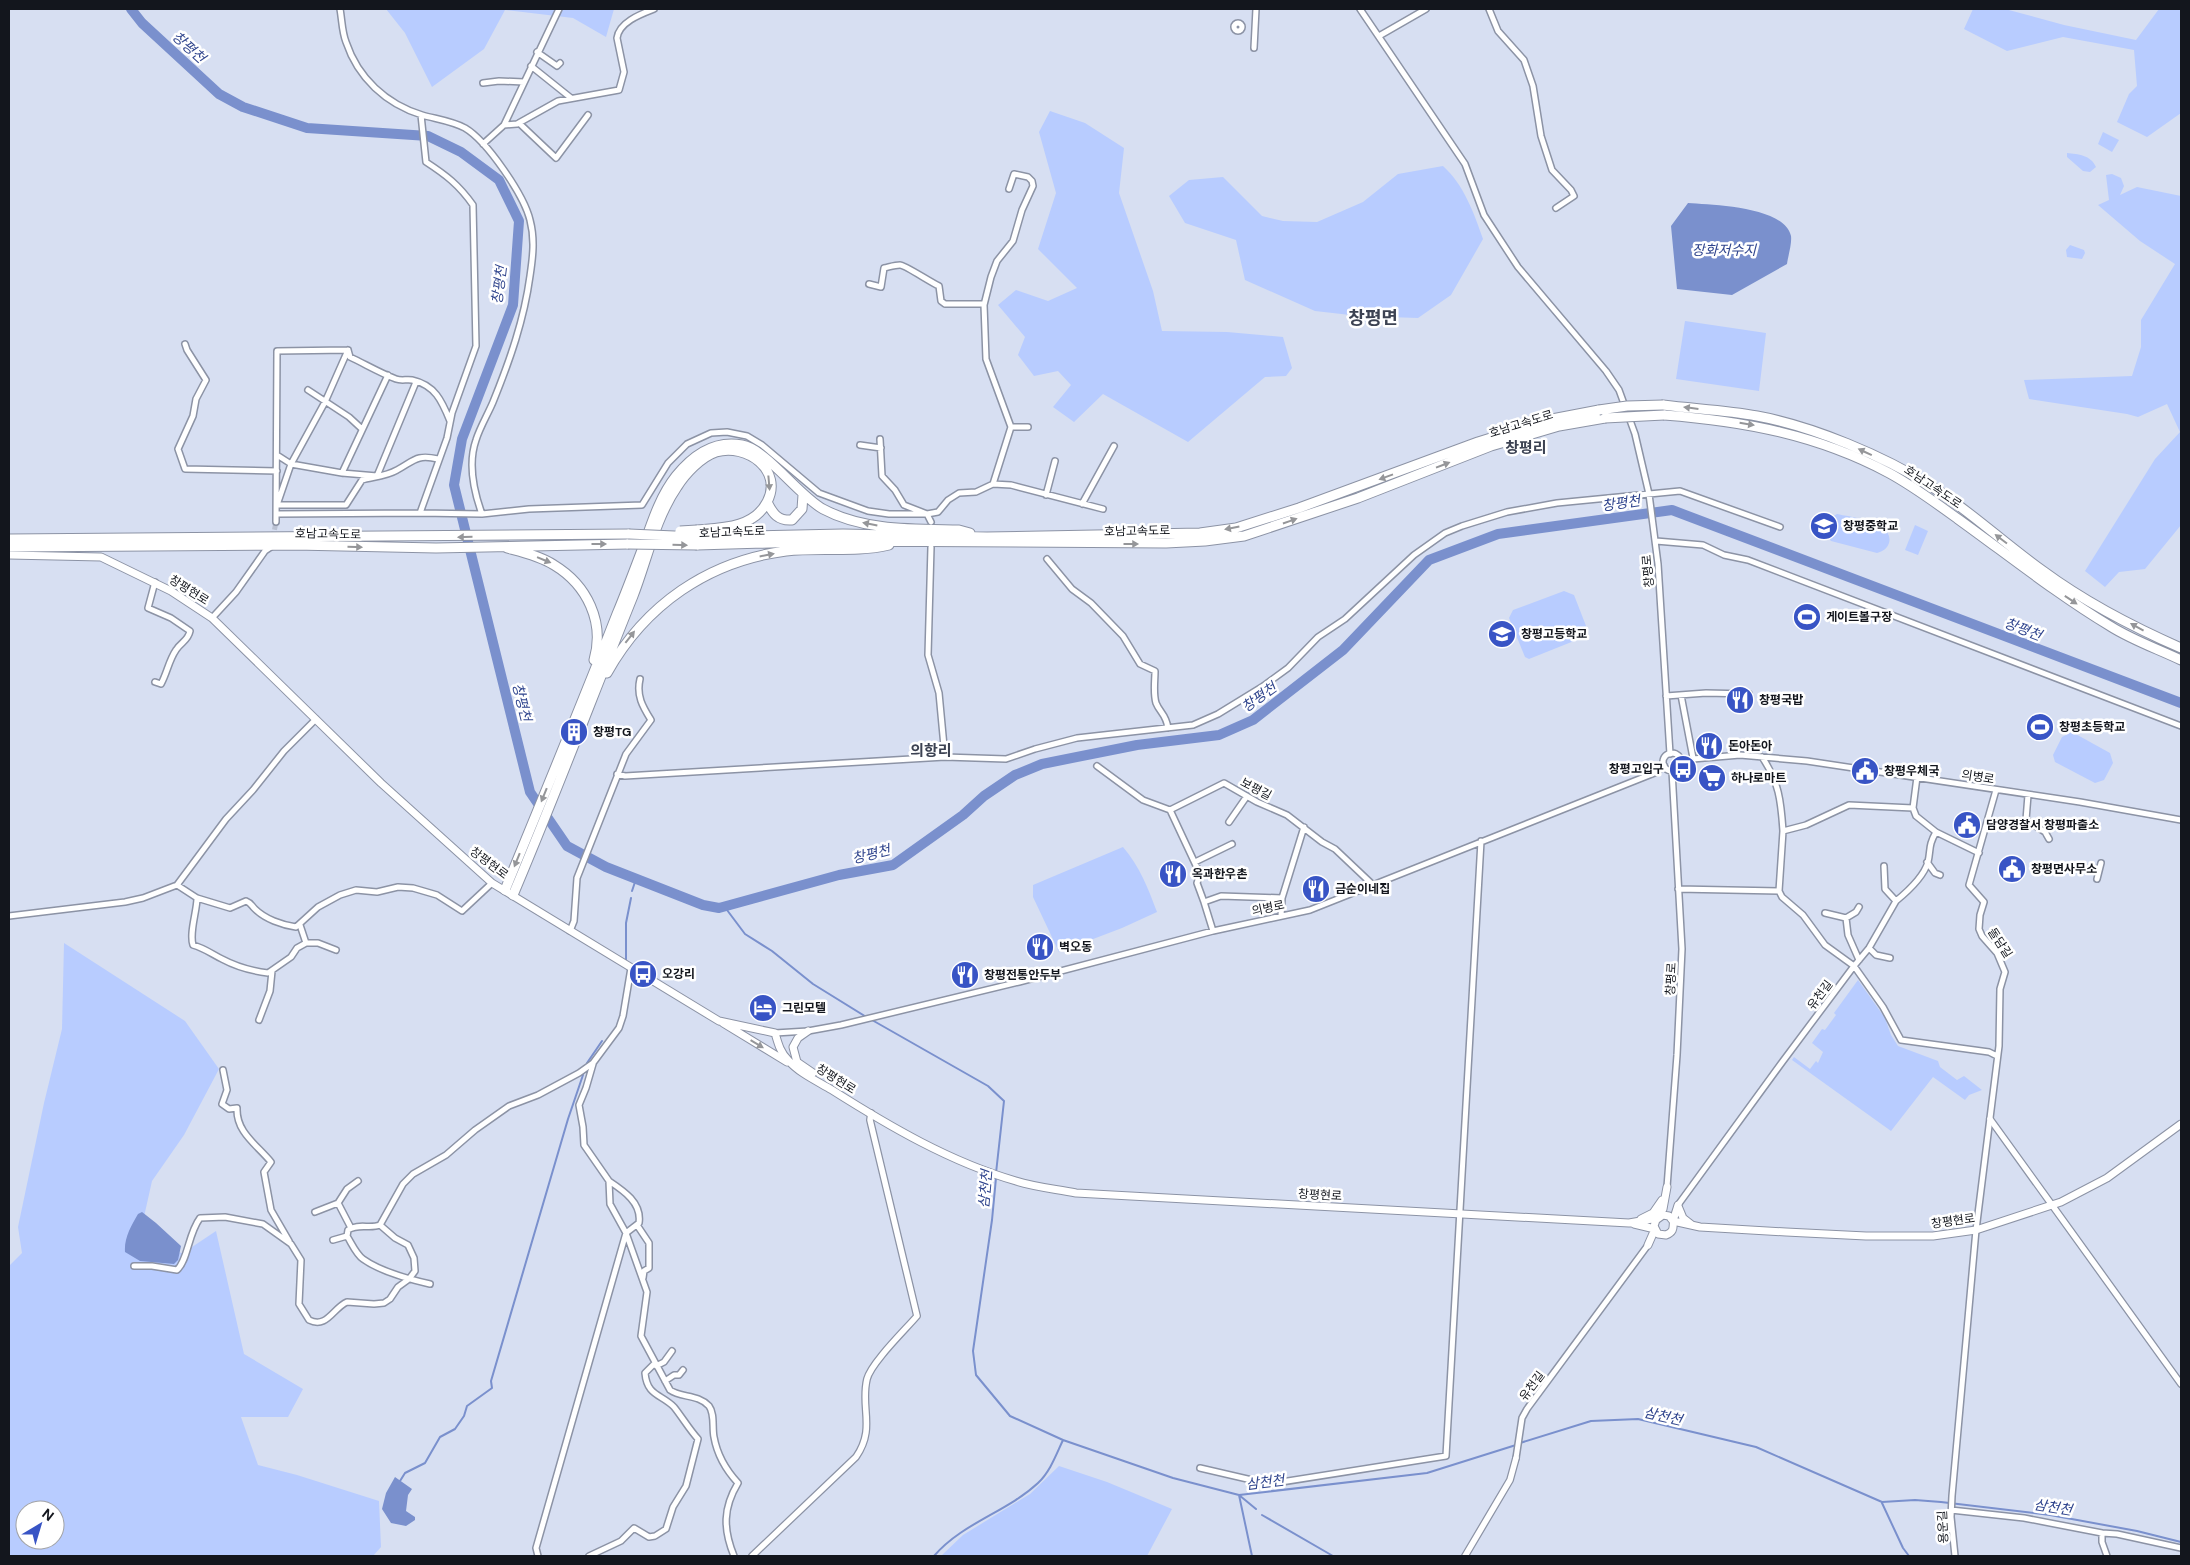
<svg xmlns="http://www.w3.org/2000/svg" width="2190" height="1565" font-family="'DM Sans','Noto Sans KR',sans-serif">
<rect width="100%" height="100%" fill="#d7dff2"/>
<path fill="#b8ccff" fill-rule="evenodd" d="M386 9H614L606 37 573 18 505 10 484 49 432 87 405 33Z
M1973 9H2005L2064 25 2136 40 2159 9H2181V113L2147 137 2117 122 2129 94 2137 86 2134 50 2063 37 2007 51 1964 29Z
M1050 111 1085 123 1124 148 1119 193 1153 291 1162 331 1227 332 1283 337 1292 368 1286 376 1265 377 1188 442 1103 394 1074 422 1053 407 1071 385 1058 371 1034 376 1018 355 1025 337 998 305 1016 290 1048 301 1077 288 1038 249 1056 193 1039 132Z
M2103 132 2119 140 2112 152 2098 144Z
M2067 153C2078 154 2091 155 2096 167L2090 172 2083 171 2067 157Z
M1443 166C1464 185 1474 213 1483 239L1451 295 1418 318 1359 316 1315 311 1245 280 1236 240 1185 223 1169 196 1189 180 1223 177 1262 216 1283 221 1317 222 1363 202 1398 174Z
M2112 174 2121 178 2124 186 2120 195 2137 187 2181 196V525L2145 569 2119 572 2105 587 2085 571 2155 459 2180 432 2167 404 2138 417 2127 414 2029 399 2024 380 2132 376 2141 347V320L2175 264 2140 241 2098 205 2109 200 2106 175Z
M2070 245 2084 250 2085 253 2082 259 2067 257 2066 250Z
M1685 321 1766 333 1759 391 1676 379Z
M1837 514C1850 517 1895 522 1889 543 1887 549 1883 551 1877 553L1831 541C1824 533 1825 528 1828 519Z
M1915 525 1928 531 1918 555 1905 550Z
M1564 591 1574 595 1588 631 1584 637 1529 659 1525 657 1509 618 1513 610Z
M2072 732 2110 753 2113 763 2104 780 2095 783 2055 762 2053 755 2062 737Z
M1123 847C1140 867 1148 888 1157 912L1122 928 1059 952 1033 897V885Z
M64 943 185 1021 219 1069 184 1135 152 1181 137 1248 183 1253 216 1231 244 1354 303 1389 288 1417H241L258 1465 297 1475 379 1501 381 1547 373 1556H9V1266L22 1253 18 1227 44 1103 62 1029ZM25 1510H55V1540H25Z
M1858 980 1885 1018 1891 1035 1898 1046 1938 1061 1940 1067 1957 1080 1964 1076 1982 1090 1969 1095 1965 1100 1933 1077 1891 1131 1792 1060 1794 1057 1810 1069 1816 1061 1818 1063 1823 1052 1812 1043 1822 1029 1825 1030 1836 1015 1834 1013Z
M1059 1466 1107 1482 1172 1509 1147 1556H941L963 1535 1030 1494Z"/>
<path fill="#7a90cd" d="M1688 203C1712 205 1784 206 1791 236 1792 244 1788 256 1787 264L1732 295 1677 289 1671 226Z
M142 1212 156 1223 181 1246 178 1260 174 1264 140 1261 125 1252C124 1238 131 1226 138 1214Z
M395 1477 412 1489 408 1495 406 1511 415 1517V1520L406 1526 391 1523 382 1509 386 1493Z"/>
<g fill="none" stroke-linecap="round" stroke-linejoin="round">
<path stroke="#7a90cd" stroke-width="2" d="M632 891 636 879
M724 906 745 934 772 951 813 984 868 1018
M626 961V923L631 898
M872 1020 988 1086 1004 1101 996 1173
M587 1063 602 1041
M996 1178 992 1220 973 1351 976 1375 1010 1416 1063 1440 1173 1478 1239 1495 1427 1473 1516 1445
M1520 1443 1591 1421 1638 1419 1756 1447 1882 1502 1915 1500 1941 1502 2050 1515 2137 1531 2181 1542
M400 1481 405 1473 425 1463 440 1437 455 1429 464 1416 467 1406 492 1388 491 1381 568 1119 583 1075
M1239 1495 1252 1556
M1239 1495 1256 1509
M1882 1503 1903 1548 1909 1556
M1262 1515 1333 1556
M934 1556C962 1523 1007 1512 1038 1483 1050 1472 1056 1455 1063 1440"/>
<path stroke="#7a90cd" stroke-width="10" d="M131 9 142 23 219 94 243 107 307 128 428 136 461 152 499 180 519 221 513 305 462 439 454 485 530 792 567 846 606 867 703 905 719 908 839 875 893 865 963 815 984 796 1015 775 1042 764 1137 745 1219 735 1253 720 1343 650 1429 560 1498 534 1672 510 2181 703"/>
<path stroke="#bac1d2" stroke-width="5" stroke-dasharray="5 2.5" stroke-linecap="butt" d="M273 537 276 522"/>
<defs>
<path id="minor" d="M340 9C342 20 342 32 346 42 358 78 386 104 422 115 436 119 452 121 465 128 487 141 524 195 530 220 535 239 533 256 530 276 524 320 510 360 493 402 488 414 480 427 476 440 468 463 474 492 482 514
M1360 9 1465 164 1484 215 1518 267 1606 371 1619 390 1635 434 1649 494 1658 564 1670 754
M1489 9 1498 31 1524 60 1533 86 1541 136 1552 170 1571 190 1574 196 1556 208
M1234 27a4 4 0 1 1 8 0a4 4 0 1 1-8 0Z
M1379 36 1426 9
M1254 48 1256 9
M537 52 557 66 560 63
M531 66 571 98
M483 83 499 81 524 82
M519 123 556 158 588 115
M504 125 517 124 558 101 619 90 624 72 617 38C619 22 641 14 654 9
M483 144 504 125 559 9
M1009 189 1014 174 1028 177 1032 181 1033 186 1022 210 1013 241 997 261 991 277 984 305 986 359 1011 427
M869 284 881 287 884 268C889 267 895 265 900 265 905 265 930 282 939 286L941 301 945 304H984
M185 344 187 350 206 380 196 399 193 416 178 449 185 469 277 471
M348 350 325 402 291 464 277 505H346L362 480C373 477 387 476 397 470 414 461 416 454 438 459
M348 350 350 357C365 364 380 373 396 379 401 381 407 379 412 380 435 385 442 401 450 421
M308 390 349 417 362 429
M880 439 882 476 895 490 904 505 927 514 931 522
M860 445 881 448
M277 455 291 464 342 473 377 476 416 382
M342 473 388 375
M993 484 1011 427H1028
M1046 495 1055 461
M1082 504 1114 446
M420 513 482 514 529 509 642 505 668 463 687 444 711 433 727 432 747 436 762 445 819 493 868 511 889 514H927L938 512 948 500 959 493 976 492 993 484 1011 485 1103 509
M277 514 420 513 447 438 452 413 476 346 473 205C459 185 446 175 426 162L421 115
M276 522 277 351 348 350
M1656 541 1703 545 1724 555 1748 560 2181 726
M931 547 928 655 939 693 945 757
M1047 559 1072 589 1091 603 1123 636 1140 664 1155 671C1155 681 1153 693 1156 703 1160 713 1166 714 1168 728
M155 582 148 608 171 618 190 631C188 641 181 642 176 650 169 660 167 673 161 684L155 682
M212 618 236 592 265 551 271 547
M1681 695 1693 758
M1666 696 1706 693 1749 694
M1663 762a9 9 0 1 1 18 0a9 9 0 1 1-18 0Z
M1762 757C1779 782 1781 801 1783 831L1806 825 1849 805 1913 808
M1681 760 1740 755 1807 761 2080 802 2181 820
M1097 766 1143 800 1170 810 1200 874 1197 883 1204 902
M617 774 625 776 945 757 1006 759 1035 749 1077 738 1193 725 1218 714 1262 687 1288 668 1318 637 1345 619 1414 555 1445 533 1462 526 1507 512 1557 503 1680 491 1780 527
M2028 795 2026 820 2045 832 2049 839
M1170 810 1224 783 1257 802 1287 815 1322 842 1335 849 1372 884
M1229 822 1247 796
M1936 832 1979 853
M1195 862 1232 844
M1927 862 1935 873 1940 875
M1884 866 1885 889 1896 901 1869 948 1854 966 1883 1007 1901 1040 1989 1052 1997 1056
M2097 879 2101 863
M177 885 197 898 230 908 246 901C251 903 251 905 255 909 265 919 282 925 296 927L318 907 340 895 356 890 377 892 398 887 413 888 437 895 462 911 492 883
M1678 889 1779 891 1782 897 1803 915 1825 945 1854 966 1783 1061 1678 1205
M1779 891 1783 831
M197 898C197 911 189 933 193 945 204 948 212 954 222 959 237 967 252 971 268 973L291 957 297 948 306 943H318L336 950
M1896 901C1907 892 1924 876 1928 862 1931 849 1928 846 1936 832L1916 816 1913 808 1917 777
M1859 907 1856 912 1846 918 1848 935 1859 960
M1825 913 1846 918
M9 916 125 902 143 898 177 885 226 819 253 790 284 751 316 719
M1281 916 1282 898 1304 827
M300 925 306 943
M570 931 574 921 577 878 626 754 651 720C643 707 636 696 640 679
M1213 931 1204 902 1221 896 1282 898
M1869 948 1876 955 1890 958
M259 1020 270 991 272 971
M775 1033 808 1031 841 1025 1019 982 1213 931 1310 910 1657 772 1664 765
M593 1064 586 1088 579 1105 583 1127 584 1145 609 1181 610 1204 626 1233 647 1292 641 1336 670 1390C681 1398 698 1394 709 1406 715 1414 712 1428 714 1437 717 1454 726 1470 738 1483 723 1508 723 1529 734 1556
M223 1070 227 1090 222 1104 229 1109 237 1108C236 1132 256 1144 271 1162L264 1172 271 1210 289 1241
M1667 1187 1677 1055 1682 949 1672 771
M315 1212 338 1203
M380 1225C370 1229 358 1223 348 1230L347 1236C352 1244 356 1254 363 1259 381 1272 408 1279 430 1284
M637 1225 649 1243V1268L644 1271 643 1278
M351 1228 338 1203 347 1189 358 1181
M333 1240 347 1236
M134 1266H152L177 1270C188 1260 188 1234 200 1218L225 1217 263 1224 291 1244 301 1260 299 1304 309 1320C327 1329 333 1308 347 1302L374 1304 384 1303 390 1299 398 1287 409 1279 415 1271 414 1258 408 1245 395 1238 380 1225 403 1184 413 1174 446 1155 475 1130 509 1106 538 1095 579 1073 593 1063 619 1028 623 1016 631 968
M656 1366 664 1362 672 1351
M665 1381 674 1375H679L683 1370
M1516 1458 1522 1418 1527 1409 1648 1245
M1200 1468 1269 1484 1446 1456 1481 841
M1951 1510 2024 1518 2102 1533V1542L2107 1556
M2102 1533 2117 1534 2181 1548
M538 1556 536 1548 626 1233 639 1223C642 1203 624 1191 609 1181
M589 1556 621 1541 634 1528 649 1537 655 1536 666 1529 673 1507 686 1486 698 1439C689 1429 682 1417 674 1407 661 1394 647 1396 645 1373L655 1363
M1955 1556 1951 1517 1952 1496 1976 1230 1999 1046 2000 989 2005 972 1997 953 1982 936 1979 929 1980 915 1984 902 1969 885 1996 790"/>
<path id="tertiary" d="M1990 1119 2181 1384
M752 1556 856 1457C876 1428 860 1408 867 1379 871 1363 905 1330 917 1316L870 1120 871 1113
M1465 1556 1510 1480 1516 1458"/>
<path id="secondary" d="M9 555 101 557 171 591 212 618 381 783 492 883 719 1021 775 1033C778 1043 780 1052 788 1060 799 1073 817 1081 832 1090 889 1126 950 1162 1016 1181 1035 1187 1056 1189 1076 1193L1629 1223 1658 1218 1663 1209 1667 1187
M723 1023 787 1062
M808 1031 798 1038 793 1047 797 1062 813 1073
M1678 1205C1677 1209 1675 1214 1674 1218 1672 1226 1676 1231 1666 1235L1658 1234 1654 1226 1656 1220 1663 1215 1669 1216 1673 1221 1700 1227 1786 1232 1866 1236H1933L1976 1230 2061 1202 2107 1178 2181 1124
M1678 1206 1683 1218 1692 1225
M1641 1219 1653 1213 1662 1200
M1634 1224 1655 1229 1648 1245"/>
<path id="motorway" d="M1663 405C1694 409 1726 410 1757 416 1812 426 1884 456 1931 486 1970 511 2005 544 2043 571 2085 602 2133 627 2181 648
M1664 415C1744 421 1818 435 1889 473 1913 486 1936 503 1958 519 2008 555 2057 594 2110 626 2132 640 2158 649 2181 660
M767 502C773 514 778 521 792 520L802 509 803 495
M697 537 843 534 987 537 1200 533 1236 528 1299 508 1478 442 1552 419 1599 410
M9 539 629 534
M697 545 837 541 1166 543 1205 541 1244 536 1358 498 1491 446 1559 426 1605 418
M9 547 295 545 436 548 628 544
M507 548C522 552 540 556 554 565 587 585 605 622 594 660
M607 673C645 605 708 561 786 551 821 547 855 553 889 545
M505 890C543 798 581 706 617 614 627 590 636 566 645 542 653 519 661 495 676 476 693 455 715 440 742 445 766 449 798 495 823 509 864 531 914 529 959 530L970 533
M513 895C555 796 593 695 633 596 647 560 655 519 677 487 685 474 701 457 716 452 746 443 784 470 767 502 754 528 721 528 697 530"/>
</defs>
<use href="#minor" stroke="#8c93a5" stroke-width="8"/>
<use href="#tertiary" stroke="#8c93a5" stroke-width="8"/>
<use href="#secondary" stroke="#8c93a5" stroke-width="9"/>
<use href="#motorway" stroke="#8c93a5" stroke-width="11"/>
<use href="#minor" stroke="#fff" stroke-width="5"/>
<use href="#tertiary" stroke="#fff" stroke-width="5.5"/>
<use href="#secondary" stroke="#fff" stroke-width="7"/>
<use href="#motorway" stroke="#fff" stroke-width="9"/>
<defs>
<path id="motorway-bridge" d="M1599 410 1627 406 1663 405
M1605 418 1664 415
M680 531 697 530
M629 534 697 537
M628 544 697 545"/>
</defs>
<use href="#motorway-bridge" stroke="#8c93a5" stroke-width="11" stroke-linecap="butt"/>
<use href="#motorway-bridge" stroke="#fff" stroke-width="9"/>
</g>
<defs><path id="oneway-solid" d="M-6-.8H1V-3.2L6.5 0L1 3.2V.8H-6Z" transform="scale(1.25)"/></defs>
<g fill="#959699">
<use href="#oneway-solid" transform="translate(1691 408) rotate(-173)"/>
<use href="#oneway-solid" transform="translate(1747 424) rotate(9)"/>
<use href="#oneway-solid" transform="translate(1865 452) rotate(-155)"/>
<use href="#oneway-solid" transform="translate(1443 465) rotate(-21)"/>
<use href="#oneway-solid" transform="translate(1386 477) rotate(160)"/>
<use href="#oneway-solid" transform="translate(769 483) rotate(85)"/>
<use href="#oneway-solid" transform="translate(1290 521) rotate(-19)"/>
<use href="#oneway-solid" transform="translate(870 524) rotate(-169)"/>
<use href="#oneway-solid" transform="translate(1232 528) rotate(169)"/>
<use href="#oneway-solid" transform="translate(465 537) rotate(179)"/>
<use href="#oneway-solid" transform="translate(2001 539) rotate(-143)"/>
<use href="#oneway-solid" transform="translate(599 544)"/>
<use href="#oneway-solid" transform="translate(1131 544)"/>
<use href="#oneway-solid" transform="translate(680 545) rotate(2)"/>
<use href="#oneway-solid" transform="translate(355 547) rotate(1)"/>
<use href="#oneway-solid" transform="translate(767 555) rotate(-11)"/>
<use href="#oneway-solid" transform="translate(544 560) rotate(22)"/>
<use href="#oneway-solid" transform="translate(2071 600) rotate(34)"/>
<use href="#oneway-solid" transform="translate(2137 627) rotate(-151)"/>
<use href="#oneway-solid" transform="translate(630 637) rotate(-52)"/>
<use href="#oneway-solid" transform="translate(544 795) rotate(112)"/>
<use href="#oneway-solid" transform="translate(517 860) rotate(112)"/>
<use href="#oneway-solid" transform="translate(757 1044) rotate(31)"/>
</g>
<defs>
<symbol id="school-disc" viewBox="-11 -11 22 22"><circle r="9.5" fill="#3854c5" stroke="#fff"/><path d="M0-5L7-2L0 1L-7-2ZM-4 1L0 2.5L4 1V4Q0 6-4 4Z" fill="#fff"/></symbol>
<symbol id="stadium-disc" viewBox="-11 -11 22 22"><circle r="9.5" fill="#3854c5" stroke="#fff"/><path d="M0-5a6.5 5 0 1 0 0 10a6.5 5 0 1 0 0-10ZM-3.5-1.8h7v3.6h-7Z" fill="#fff"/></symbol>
<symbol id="restaurant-disc" viewBox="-11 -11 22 22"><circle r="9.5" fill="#3854c5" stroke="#fff"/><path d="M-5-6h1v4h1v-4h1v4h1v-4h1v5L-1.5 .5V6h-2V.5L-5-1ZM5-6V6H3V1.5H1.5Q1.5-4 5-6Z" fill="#fff"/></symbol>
<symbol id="building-disc" viewBox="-11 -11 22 22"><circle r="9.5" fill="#3854c5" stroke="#fff"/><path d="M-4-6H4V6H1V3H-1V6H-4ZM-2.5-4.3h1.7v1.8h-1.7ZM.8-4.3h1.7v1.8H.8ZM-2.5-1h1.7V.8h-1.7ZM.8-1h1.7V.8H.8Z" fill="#fff"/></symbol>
<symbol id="bus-disc" viewBox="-11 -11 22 22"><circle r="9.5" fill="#3854c5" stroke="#fff"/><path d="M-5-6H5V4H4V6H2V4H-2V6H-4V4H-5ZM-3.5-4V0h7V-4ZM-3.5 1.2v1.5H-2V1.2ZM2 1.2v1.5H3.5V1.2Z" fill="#fff"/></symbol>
<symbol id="civic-disc" viewBox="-11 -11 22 22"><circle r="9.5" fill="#3854c5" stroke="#fff"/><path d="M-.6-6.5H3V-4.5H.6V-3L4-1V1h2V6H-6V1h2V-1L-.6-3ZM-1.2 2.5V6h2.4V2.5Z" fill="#fff"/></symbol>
<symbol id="supermarket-disc" viewBox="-11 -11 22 22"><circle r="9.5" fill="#3854c5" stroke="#fff"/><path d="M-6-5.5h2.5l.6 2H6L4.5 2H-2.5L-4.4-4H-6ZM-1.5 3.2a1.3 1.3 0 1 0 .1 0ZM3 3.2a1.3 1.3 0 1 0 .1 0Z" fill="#fff"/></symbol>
<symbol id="hotel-disc" viewBox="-11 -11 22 22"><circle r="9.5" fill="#3854c5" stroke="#fff"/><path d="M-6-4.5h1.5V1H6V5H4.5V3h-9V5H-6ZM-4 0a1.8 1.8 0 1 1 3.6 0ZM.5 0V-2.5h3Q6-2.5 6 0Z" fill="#fff"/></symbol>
</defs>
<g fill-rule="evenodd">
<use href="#school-disc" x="1808" y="510" width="32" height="32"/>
<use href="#stadium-disc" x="1791" y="601" width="32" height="32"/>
<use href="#school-disc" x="1486" y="618" width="32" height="32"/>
<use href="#restaurant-disc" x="1724" y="684" width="32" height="32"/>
<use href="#stadium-disc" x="2024" y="711" width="32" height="32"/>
<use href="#building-disc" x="558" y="716" width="32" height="32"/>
<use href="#restaurant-disc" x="1693" y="730" width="32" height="32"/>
<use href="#bus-disc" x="1667" y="753" width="32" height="32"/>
<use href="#civic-disc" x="1849" y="755" width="32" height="32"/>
<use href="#supermarket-disc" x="1696" y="762" width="32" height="32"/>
<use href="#civic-disc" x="1951" y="809" width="32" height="32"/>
<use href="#civic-disc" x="1996" y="853" width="32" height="32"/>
<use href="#restaurant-disc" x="1157" y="858" width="32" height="32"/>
<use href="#restaurant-disc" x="1300" y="873" width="32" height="32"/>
<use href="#restaurant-disc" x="1024" y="931" width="32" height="32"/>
<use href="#bus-disc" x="627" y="958" width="32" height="32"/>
<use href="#restaurant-disc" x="949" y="959" width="32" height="32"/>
<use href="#hotel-disc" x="747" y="992" width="32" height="32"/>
</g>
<g text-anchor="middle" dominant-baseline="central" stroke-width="5" stroke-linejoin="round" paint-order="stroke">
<g font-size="12" fill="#13161d" stroke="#fff">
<text transform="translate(1521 424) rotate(-17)">호남고속도로</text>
<text transform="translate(1933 487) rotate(34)">호남고속도로</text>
<text transform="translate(1137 531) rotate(-1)">호남고속도로</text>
<text transform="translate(732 532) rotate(-2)">호남고속도로</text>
<text transform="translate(328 534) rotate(1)">호남고속도로</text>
<text transform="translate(1648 571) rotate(-95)">창평로</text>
<text transform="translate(189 590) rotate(32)">창평현로</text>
<text transform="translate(1978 777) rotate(9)">의병로</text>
<text transform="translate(1256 789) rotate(28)">보평길</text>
<text transform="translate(489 863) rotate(37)">창평현로</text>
<text transform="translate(1268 908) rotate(-12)">의병로</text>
<text transform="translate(2000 943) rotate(57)">돌담길</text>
<text transform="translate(1671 979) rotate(-87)">창평로</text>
<text transform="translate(1820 995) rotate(-53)">유천길</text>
<text transform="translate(836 1079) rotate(32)">창평현로</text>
<text transform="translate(1320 1195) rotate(3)">창평현로</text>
<text transform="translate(1953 1221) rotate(-8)">창평현로</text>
<text transform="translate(1532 1386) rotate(-53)">유천길</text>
<text transform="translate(1943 1527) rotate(-93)">용운길</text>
</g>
<g font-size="12" font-weight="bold" fill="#13161d" stroke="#fff" text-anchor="start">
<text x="1843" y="526">창평중학교</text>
<text x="1826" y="617">게이트볼구장</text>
<text x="1521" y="634">창평고등학교</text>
<text x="1759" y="700">창평국밥</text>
<text x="2059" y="727">창평초등학교</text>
<text x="593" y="732">창평TG</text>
<text x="1728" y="746">돈아돈아</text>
<text x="1664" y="769" text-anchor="end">창평고입구</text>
<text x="1884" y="771">창평우체국</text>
<text x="1731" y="778">하나로마트</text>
<text x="1986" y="825">담양경찰서 창평파출소</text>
<text x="2031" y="869">창평면사무소</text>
<text x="1192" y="874">옥과한우촌</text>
<text x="1335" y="889">금순이네집</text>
<text x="1059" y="947">벽오동</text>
<text x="662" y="974">오강리</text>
<text x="984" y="975">창평전통안두부</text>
<text x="782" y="1008">그린모텔</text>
</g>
<g font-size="14" font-style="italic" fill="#2f448d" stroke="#fff">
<text transform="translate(189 47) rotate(42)">창평천</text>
<text x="1724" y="250">장화저수지</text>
<text transform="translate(499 285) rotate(-83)">창평천</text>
<text transform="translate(1621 503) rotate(-8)">창평천</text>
<text transform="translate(2023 629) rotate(21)">창평천</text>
<text transform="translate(1259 697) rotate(-36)">창평천</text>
<text transform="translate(522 702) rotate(76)">창평천</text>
<text transform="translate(871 854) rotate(-14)">창평천</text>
<text transform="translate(985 1189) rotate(-85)">삼천천</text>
<text transform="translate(1663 1416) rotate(13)">삼천천</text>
<text transform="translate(1265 1482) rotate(-7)">삼천천</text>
<text transform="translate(2053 1507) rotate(9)">삼천천</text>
</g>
<g font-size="15" font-weight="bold" fill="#3c4252" stroke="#fff">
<text x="1526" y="448">창평리</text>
<text x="931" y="751">의항리</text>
</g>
<g font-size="18" font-weight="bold" fill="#3c4252" stroke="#fff">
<text x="1373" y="318">창평면</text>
</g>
</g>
<rect width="2190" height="1565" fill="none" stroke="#13161d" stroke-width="20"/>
<g transform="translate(40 1525) rotate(38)"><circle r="24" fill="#ffffff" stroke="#a1a2a5"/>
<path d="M0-4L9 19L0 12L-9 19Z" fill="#3854c5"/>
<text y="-8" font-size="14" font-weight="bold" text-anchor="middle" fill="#13161d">N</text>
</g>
</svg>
